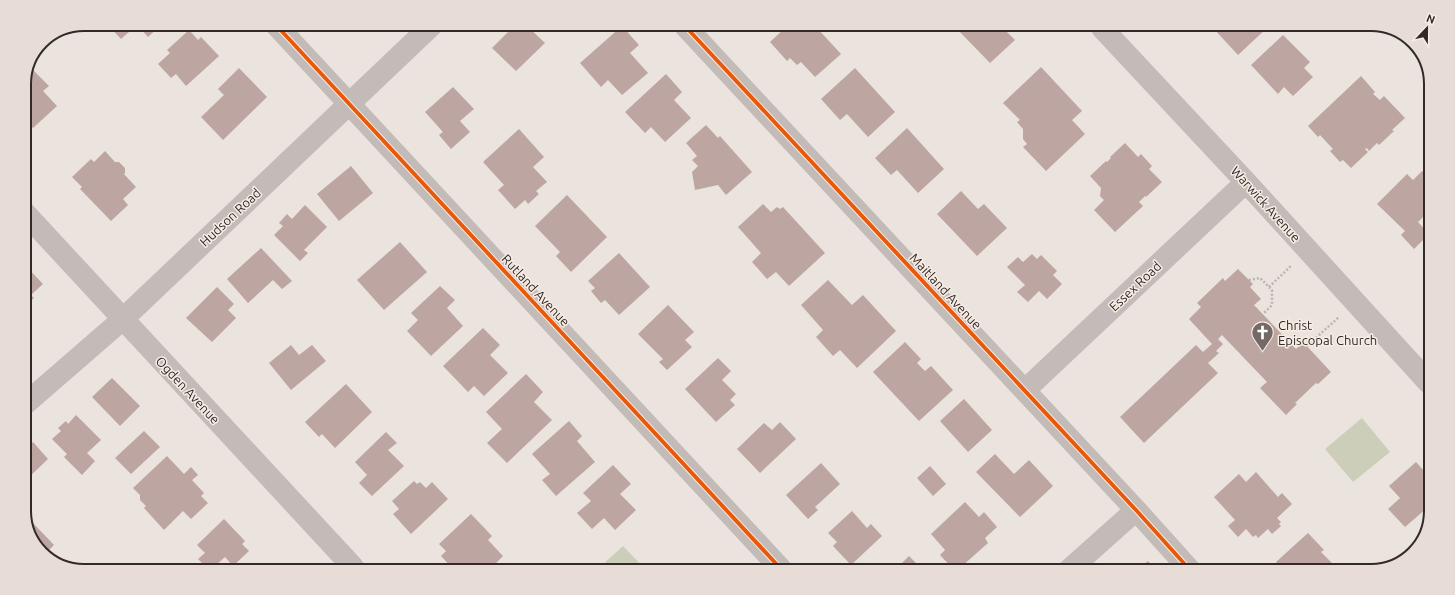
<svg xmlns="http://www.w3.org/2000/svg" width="1455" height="595" font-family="Ubuntu,sans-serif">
<rect width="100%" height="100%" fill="#eae3de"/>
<path fill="#cdceb9" d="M1362 418 1390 452 1353 482 1325 449Z
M623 546 644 568H599Z"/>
<path fill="#bda6a1" d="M107 24H162L148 37 137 25 121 39Z
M515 25 527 26 545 43 516 71 492 48Z
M622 26 639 45 630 53 648 73 622 95 608 80 601 87 580 63Z
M787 26 816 27 841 54 815 77 801 62 797 65 790 58 787 61 770 42Z
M955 27H1002L1015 40 990 63Z
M1213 28H1267L1238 55Z
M189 30 198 40 201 37 219 56 186 86 176 74 171 78 158 64 170 53 167 50Z
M1283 35 1310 62 1304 68 1313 77 1293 96 1284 87 1278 94 1251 65Z
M1041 67 1082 111 1072 120 1085 134 1046 171 1023 147 1027 144 1023 139V129L1017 122 1020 120 1003 103Z
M239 68 267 97 223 140 201 117 224 95 218 89Z
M855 68 895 112 868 137 847 114 840 120 821 99Z
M33 70 49 86 43 91 57 106 33 128 24 118V81L26 75Z
M666 74 682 92 674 100 691 118 665 142 651 127 645 133 625 112Z
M1361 76 1375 92 1373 94 1380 100 1384 96 1405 118 1392 130 1394 131 1379 145 1377 143 1369 151 1367 148 1365 149 1368 152 1351 168 1343 160 1340 162 1330 151 1333 149 1320 135 1318 137 1308 126Z
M453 87 474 109 460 121 470 132 451 149 439 135 443 132 425 112Z
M706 125 718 138 720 136 752 172 726 195 718 185 695 190 692 172 698 166 692 160 697 156 686 143Z
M907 128 944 169 918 193 897 170 891 175 875 158Z
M519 129 544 157 533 167 547 182 536 191 539 194 528 204 525 200 515 209 498 190 504 185 483 162Z
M1125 143 1138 157 1141 154 1152 166 1149 169 1162 182 1146 197 1145 196 1139 202 1143 206 1115 232 1094 210 1104 200 1100 196 1101 188 1090 176 1106 161 1107 162 1111 158 1110 157Z
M105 151 115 162H119L125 168V173L124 174 136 187 123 199 128 205 111 221 80 189 82 187 72 177 91 159 94 162Z
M351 166 373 193 339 221 317 194Z
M1422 171 1430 179V210L1418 222 1429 234 1414 249 1401 235 1405 231 1377 204 1407 174 1413 180Z
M961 191 978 209 984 204 1007 228 977 256 937 214Z
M567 195 607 237 571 272 556 256 560 252 535 226Z
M763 204 771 212 777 207 780 209 783 207 825 253 789 286 776 272 767 279 752 262 761 253 738 227Z
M305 205 327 227 304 250 308 253 300 261 274 235 283 226 279 223 287 214 292 219Z
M400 242 427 272 384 310 357 280Z
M1429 247V258L1424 253Z
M261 248 292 281 282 289 273 280 248 303 227 279Z
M619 253 650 287 619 315 605 300 601 303 591 291 595 288 588 281Z
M1032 254 1037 259 1041 255 1057 271 1053 275 1062 284 1047 299 1039 291 1028 302 1017 292 1025 285 1007 267 1018 257 1023 262Z
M24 264 43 284 31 295 34 298 24 307Z
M1238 269 1253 284 1250 287 1261 299 1254 305 1296 349 1303 342 1331 372 1318 384 1316 383 1295 403 1297 404 1286 415 1260 388 1267 382 1222 335 1218 339 1223 344 1216 351 1219 353 1208 363 1218 373 1144 443 1120 417 1196 345 1203 352 1212 344 1189 319 1201 307 1197 303 1223 278 1225 281Z
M828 280 852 305 863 295 896 331 857 368 840 350 833 356 816 337 823 330 801 305Z
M440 286 455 300 447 308 463 326 431 356 407 331 418 320 411 313Z
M217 287 234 304 228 310 236 318 212 342 186 318Z
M668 305 694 332 685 340 692 347 667 370 659 362 663 359 638 334Z
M483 328 500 345 490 355 508 373 484 396 474 386 468 392 443 366Z
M905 342 921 359 917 363 925 371 931 366 953 390 919 421 873 372Z
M291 345 299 355 312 345 326 361 291 390 269 363Z
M718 358 731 371 722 380 736 394 730 400 735 405 716 422 685 389Z
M526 374 543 392 534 402 552 420 507 463 487 443 502 429 486 412Z
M112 378 140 406 120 426 92 397Z
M346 384 372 412 335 448 322 434 319 437 305 422Z
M964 399 992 430 968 452 940 421Z
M76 415 101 440 87 453 95 461 82 475 64 457 67 454 52 439 61 431 58 428 66 421 68 424Z
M569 421 582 436 577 441 595 462 556 496 542 480 550 474 532 454Z
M780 422 796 439 760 473 737 449 764 423 772 430Z
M144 431 160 447 131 474 115 458Z
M386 432 397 443 388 450 404 466 372 496 359 483 367 475 355 462Z
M33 442 48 459 25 481 32 488 24 495V451Z
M995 454 1014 474 1029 460 1053 486 1020 517 976 472Z
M167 456 184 474 191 467 198 475 192 480 204 493 201 496 208 503 191 519 183 511 164 530 144 508 146 506 140 500V495L133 488Z
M1416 462 1425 472 1427 470V508L1405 527 1388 509 1400 498 1389 486Z
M821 463 840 484 815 507 818 510 808 519 786 495Z
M613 465 631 484 620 494 636 510 615 530 604 518 592 529 577 513 591 501 583 493Z
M930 466 946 484 933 496 917 478Z
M1256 472 1278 497 1282 493 1292 504 1277 518 1281 522 1279 524 1281 526 1272 534 1268 529 1258 538 1256 535 1253 537 1246 529 1238 537 1228 526 1235 520 1214 497 1239 474 1246 482Z
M414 481 417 484 420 482 426 488 432 482 448 499 411 534 393 514 399 509 392 501Z
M965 502 979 517 984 512 997 527 985 538 988 543 961 567 958 564 953 569 940 555 945 550 931 534Z
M852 511 867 528 871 524 882 536 851 565 833 546 837 542 828 533Z
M471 514 492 536 488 540 503 556 491 568H452L441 556 446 551 439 544Z
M224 519 245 541 242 544 249 551 233 566 225 557 214 567H206L198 559 205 553 197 545Z
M32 522 54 545 45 554 36 547 28 526Z
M1308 533 1324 550 1321 552 1335 566 1330 571H1284L1276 562Z
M909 556 922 569H902L899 566Z
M1148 561 1156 570H1137Z
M882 563 888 569H876Z"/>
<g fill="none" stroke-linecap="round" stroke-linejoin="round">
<path stroke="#bcb4b0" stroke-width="2.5" stroke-dasharray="2 2" stroke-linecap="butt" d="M1249 280 1260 278 1272 290V305L1263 314
M1269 287 1292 265
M1307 346 1339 317"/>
<path stroke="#c3bbb7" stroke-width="22" d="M276 25 781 569
M685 26 1136 510 1190 570
M1102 28 1246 182 1428 382
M24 212 353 567
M1025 390 1246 182
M24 405 123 319 432 25
M1069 570 1136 510"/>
<defs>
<path id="cycleway" d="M276 25 781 569
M685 26 1136 510 1190 570"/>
</defs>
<use href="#cycleway" stroke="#f7ede5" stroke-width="6"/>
<use href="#cycleway" stroke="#e8590c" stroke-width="4"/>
</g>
<defs>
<symbol id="church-pin" viewBox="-11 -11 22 30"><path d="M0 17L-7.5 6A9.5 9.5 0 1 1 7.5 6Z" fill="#736a67" stroke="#f7ede5"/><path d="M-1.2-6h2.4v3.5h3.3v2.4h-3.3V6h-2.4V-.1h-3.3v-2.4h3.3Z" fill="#fff"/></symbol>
</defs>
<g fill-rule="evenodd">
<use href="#church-pin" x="1250" y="320" width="25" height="34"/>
</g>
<g text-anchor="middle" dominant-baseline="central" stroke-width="3" stroke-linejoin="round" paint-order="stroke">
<g font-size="13" fill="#332927" stroke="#f7ede5">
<text transform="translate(1266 204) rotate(48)">Warwick Avenue</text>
<text transform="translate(230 217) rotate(-43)">Hudson Road</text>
<text transform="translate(1135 286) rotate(-43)">Essex Road</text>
<text transform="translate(536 290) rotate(47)">Rutland Avenue</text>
<text transform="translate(946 291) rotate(47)">Maitland Avenue</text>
<text transform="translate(188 390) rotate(47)">Ogden Avenue</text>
</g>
<g font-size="13" fill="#332927" stroke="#f7ede5" text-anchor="start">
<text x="1278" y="325">Christ<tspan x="1278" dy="15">Episcopal Church</tspan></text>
</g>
</g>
<path d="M0 0H1455V595H0ZM84 31H1371A53 53 0 0 1 1424 84V511A53 53 0 0 1 1371 564H84A53 53 0 0 1 31 511V84A53 53 0 0 1 84 31Z" fill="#e7ddd6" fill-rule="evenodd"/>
<path fill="none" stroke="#332927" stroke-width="2" d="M84 31H1371A53 53 0 0 1 1424 84V511A53 53 0 0 1 1371 564H84A53 53 0 0 1 31 511V84A53 53 0 0 1 84 31Z"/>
<g transform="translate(1427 28) rotate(22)" stroke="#f7ede5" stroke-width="3" paint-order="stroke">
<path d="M0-3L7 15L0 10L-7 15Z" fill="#332927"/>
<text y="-6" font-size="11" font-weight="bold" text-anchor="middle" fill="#332927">N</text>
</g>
</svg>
